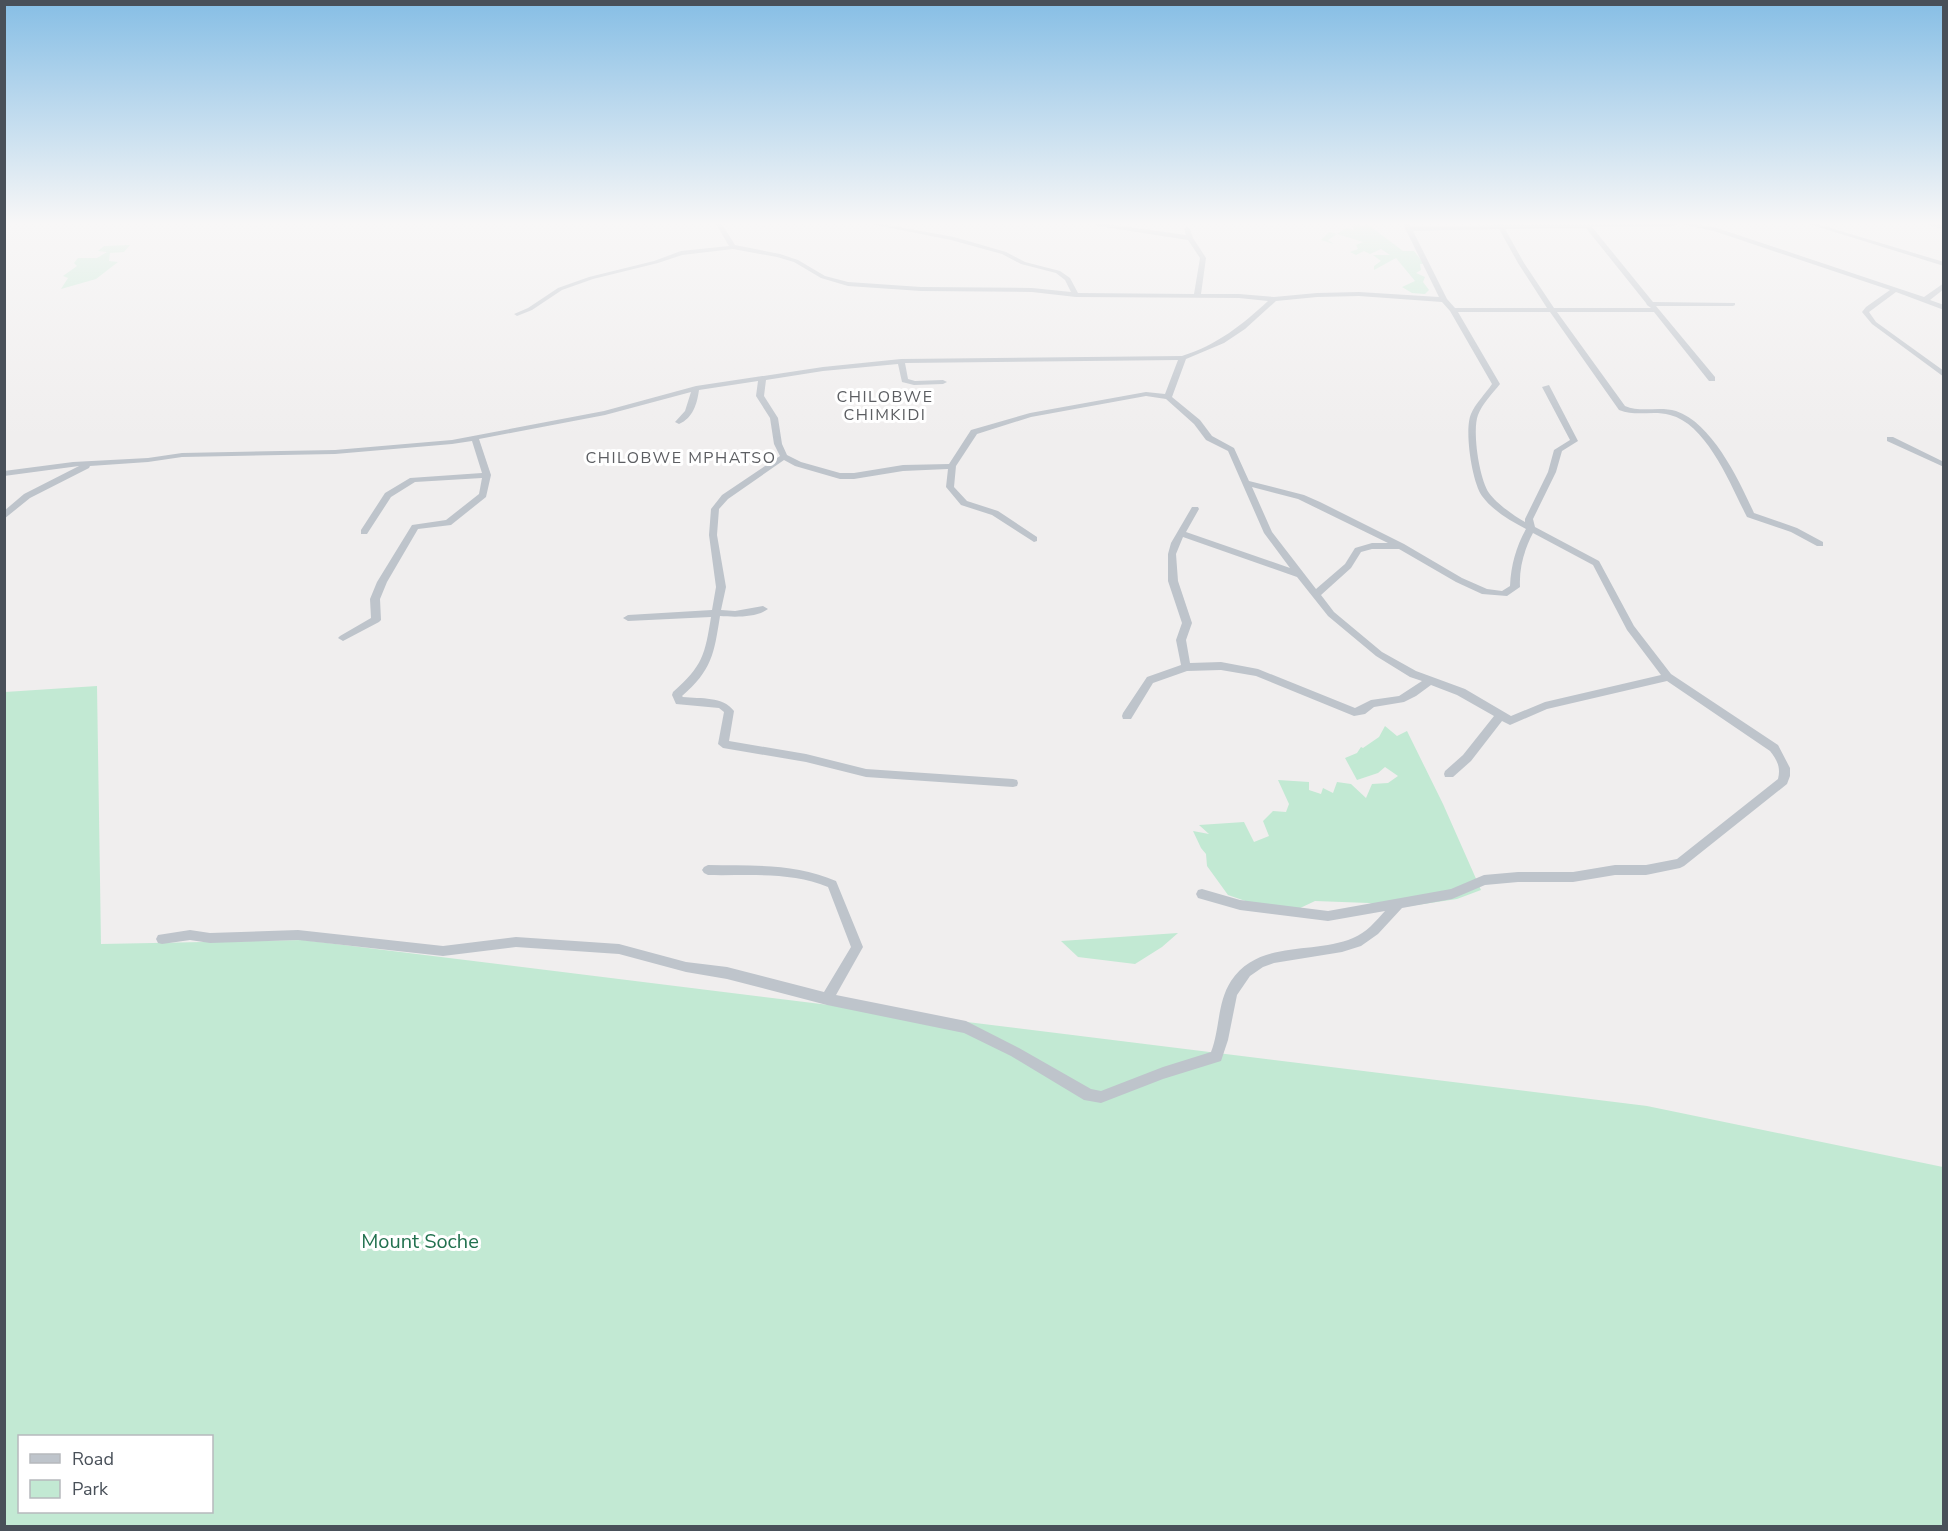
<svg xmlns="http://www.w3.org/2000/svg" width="1948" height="1531" font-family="'Nunito Sans',sans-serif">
<rect width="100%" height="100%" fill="#f0eeee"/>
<path fill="#c2e9d3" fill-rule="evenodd" d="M1354 224 1363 226 1367 224 1403 251H1414L1424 264H1420L1421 270 1416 273 1425 277 1423 282 1429 290 1425 294 1412 293 1402 287 1415 281 1396 258 1374 270V266L1381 261 1373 255H1390L1381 249 1370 254 1364 251 1356 255 1350 252 1358 249 1356 245 1363 242 1337 234 1328 240 1334 244 1321 240 1329 232 1337 234 1346 228 1353 230Z
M130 245 124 252 110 253 109 261 118 262 96 279 61 289 68 278 63 276 77 266 74 263 78 258H97L107 252 98 251 104 246Z
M97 686 101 944 303 940 1647 1106 1943 1167V1526H5V692ZM20 1436H212V1512H20Z
M1385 726 1397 736 1407 731 1443 804 1481 890 1457 899 1390 909 1369 903 1315 901 1296 910 1257 905 1228 895 1207 866 1206 854 1201 848 1193 831 1209 834 1199 825 1244 822 1254 842 1269 836 1263 821 1273 811 1286 812 1289 804 1278 780 1309 782V790L1321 794 1323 788 1333 793 1337 782 1351 784 1366 798 1372 784 1388 783 1398 776 1385 767 1378 773 1357 780 1345 758 1357 753 1361 747 1363 748 1379 737Z
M1178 933 1162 947 1135 964 1078 957 1061 941Z"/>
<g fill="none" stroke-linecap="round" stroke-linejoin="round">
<path fill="#bec4cb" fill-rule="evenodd" d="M716 224H722L735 245 780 254 798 260 825 276 848 282 921 287 1032 288 1071 292 1065 280 1056 273 1021 264 1002 254 951 240 871 224H882L954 237 1006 252 1025 262 1060 271 1070 278 1078 293 1194 294 1200 258 1188 240 1098 226 1095 224H1107L1186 235 1184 229 1187 227 1190 229 1193 238 1206 258 1201 294H1239L1274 297 1317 293 1359 292 1439 297 1403 224H1409L1411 227 1497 225 1496 224H1502L1503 225 1676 224 1673 226 1592 227 1653 302 1735 303V305L1733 306H1656L1715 377V381H1709L1654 312H1557L1625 406C1641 413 1659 406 1676 411 1712 423 1739 480 1754 513L1797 528 1823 542V546H1817L1791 532 1747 517C1731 486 1707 424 1670 415 1653 410 1637 417 1619 410L1550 312H1458L1500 384C1493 393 1482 404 1478 415 1472 430 1479 478 1489 493 1496 503 1514 516 1525 522V519L1548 472 1554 450 1570 440 1542 387 1549 385 1578 441 1562 451 1556 472 1533 519 1535 527 1599 561 1634 626 1671 674 1778 745 1790 768V776L1787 784 1684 866 1680 868 1646 875H1615L1573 882H1518L1485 885 1452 899 1402 908 1378 934 1361 946 1342 952 1274 963 1263 967 1250 976 1237 995 1228 1040 1221 1061 1163 1079 1101 1103 1084 1100 1011 1056 964 1033 827 1005 727 979 686 972 619 954 516 947 443 956 298 940 210 943 190 940 162 944 158 943 156 939 158 935 190 930 210 933 298 930 443 946 516 937 619 944 686 962 727 967 824 992 851 947 828 887C790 871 748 876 708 875L704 873 702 870 704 867 708 865C752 866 795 863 836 881L863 947 836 995 966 1021 1019 1048 1091 1089 1101 1091 1163 1067 1211 1052C1220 1029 1217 1003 1231 981 1259 939 1313 955 1353 938 1366 933 1376 921 1385 911L1328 921 1240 910 1198 898 1196 894 1198 890 1202 889 1240 900 1328 911 1451 889 1484 875 1518 872H1573L1615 865H1646L1677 859 1778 779C1781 767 1777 760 1770 751L1667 681 1547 709 1510 725 1502 721 1471 761 1453 777H1445L1444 774 1445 771 1463 755 1494 716 1457 695 1431 685 1416 696 1404 702 1374 707 1365 714 1354 716 1256 676 1221 670 1187 671 1153 683 1131 719H1123L1122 716 1123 713 1147 677 1181 665 1176 640 1182 623 1168 581V554L1171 543 1192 507H1198L1199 509 1186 532 1290 568 1264 533 1228 451 1206 440 1194 424 1166 399 1146 396 1031 417 977 434 956 466 954 487 967 501 998 511 1037 537V541L1034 542 992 515 961 505 946 487 948 469 903 471 854 479H840L795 466 784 460 728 499 719 509 717 535 726 587 721 610 735 611 763 606 768 609C756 618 734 617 720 616 714 654 712 670 682 696L683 697C701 699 723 696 734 711L729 741 806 754 866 769 1013 779 1017 780 1018 783 1017 786 1013 787 866 777 806 762 723 748 718 744 724 712 719 708 676 704 672 695 673 692C703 666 705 654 711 617L628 621 623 618 628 615 712 610 716 587 709 535 711 509 722 495 780 456 774 444 770 418 756 396 758 381 699 390C697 404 693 418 679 424L675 422 685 411 691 392 605 415 479 439 491 475 486 497 451 525 418 529 387 582 380 599 381 620 379 622 343 641 338 638 340 636 371 618 370 599 377 582 412 525 446 520 479 494 482 478 415 482 391 497 367 534H361V530L385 493 410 478 482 473 472 441 452 444 335 454 182 457 148 462 90 466 89 468 30 498 4 519V511L24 494 79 466 4 476V471L73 462 148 458 182 453 335 450 452 440 604 411 696 386 823 367 901 359 1182 356C1217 345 1242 325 1268 301L1239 298 1076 297 1032 292 921 291 848 286 821 278 794 262 777 257 733 249 682 255 658 263 593 279 562 290 532 310 517 316 514 314 528 308 558 288 589 277 654 261 681 251 729 246ZM1586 228 1646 303 1647 305 1651 308H1554L1524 263 1505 229ZM1499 229 1518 263 1547 308H1455L1447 299 1413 231ZM1359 296 1442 302 1450 311 1492 384C1486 393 1475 404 1471 414 1464 430 1472 482 1482 496 1493 511 1511 521 1526 529 1516 547 1511 565 1510 586L1502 591 1487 589 1462 578 1404 544 1320 502 1304 495 1249 481 1234 448 1212 436 1200 420 1172 397 1186 359 1224 343 1245 329 1276 301 1317 297ZM1178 360 1165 394 1146 392 1030 413 971 430 949 464 903 465 854 473H840L801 462 787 455 782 444 778 418 764 396 766 380 823 371 898 364 902 382 914 385 943 384 947 382 943 380 915 381 908 379 905 363ZM1252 487 1298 499 1388 543H1372L1355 548 1345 564 1316 589 1272 532ZM1533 533 1593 565 1627 630 1661 675 1545 702 1511 716 1465 689 1416 671 1382 652 1334 612 1321 595 1351 568 1361 552 1372 549H1399L1456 582 1482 594 1507 596 1520 587C1519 568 1524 550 1533 533ZM1183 537 1297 577 1328 616 1376 656 1410 677 1422 681 1399 696 1371 700 1355 708 1258 669 1221 662 1190 663 1186 640 1192 623 1178 581 1176 554Z
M1681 224H1693L1717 228 1924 297 1944 283V289L1930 300 1944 305V310L1896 292 1869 312 1876 322 1944 371V377L1872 324 1862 312 1866 307 1890 290 1714 231Z
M1809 224H1817L1944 262V266Z
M1927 224 1944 225V229L1928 225Z
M1887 437H1893L1944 462V467L1887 441Z"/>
</g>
<linearGradient id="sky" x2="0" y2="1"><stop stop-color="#86bee5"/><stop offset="0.51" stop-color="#f8f7f7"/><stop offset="1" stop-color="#f8f7f7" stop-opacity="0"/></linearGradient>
<rect width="1948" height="438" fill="url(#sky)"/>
<g text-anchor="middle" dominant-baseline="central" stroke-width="6" stroke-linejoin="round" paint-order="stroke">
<g font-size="16" letter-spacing="1.5" fill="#5c5e62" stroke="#fff">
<text x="885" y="397">CHILOBWE<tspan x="885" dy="18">CHIMKIDI</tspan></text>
<text x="681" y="458">CHILOBWE MPHATSO</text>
</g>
<g font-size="20" fill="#22714f" stroke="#fff">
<text x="420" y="1241">Mount Soche</text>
</g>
</g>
<rect width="1948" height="1531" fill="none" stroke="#495059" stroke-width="12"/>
<rect x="18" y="1435" width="195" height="78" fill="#ffffff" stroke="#b6b9bd" stroke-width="1.5"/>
<rect x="30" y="1454" width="30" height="9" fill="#bec4cb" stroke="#b6b9bd" stroke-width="1.5"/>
<text x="72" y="1465" font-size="18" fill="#495059">Road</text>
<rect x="30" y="1480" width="30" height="18" fill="#c2e9d3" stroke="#b6b9bd" stroke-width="1.5"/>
<text x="72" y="1495" font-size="18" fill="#495059">Park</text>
</svg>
